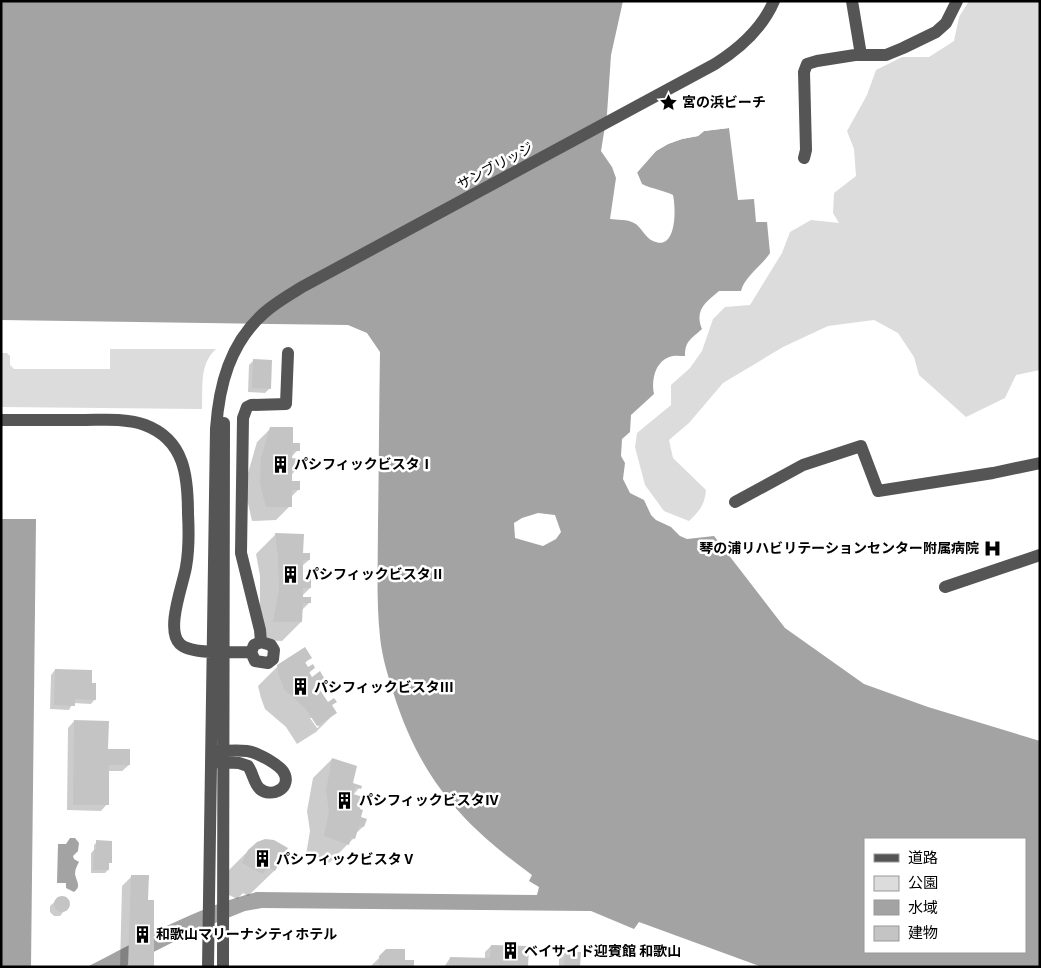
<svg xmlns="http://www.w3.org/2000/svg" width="1041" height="968" font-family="'DM Sans','Noto Sans JP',sans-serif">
<rect width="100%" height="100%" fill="#fff"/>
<path fill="#dcdcdc" d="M969 1H1040V370L1016 375 1005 398 966 417 919 375 914 357 898 333 874 320 828 326 783 347 723 383 689 423 669 440 673 458 706 490C705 504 699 512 689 521L664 511 645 485 635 447 637 433 671 405V385L690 368 702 351 713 319 725 307 750 305 782 253 790 232 811 220 839 223 833 213 834 193 856 176 854 149 847 131 867 95 876 70 902 57H929L954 41 959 17Z
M110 349H216C199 364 203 388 202 409L1 407V353H7L10 356V365L14 369H110Z"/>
<path fill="#a3a3a3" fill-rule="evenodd" d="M1 1H623L611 55 607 114 601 151 612 167 616 178 610 219C617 220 627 219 634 223 641 226 645 238 653 241 677 252 676 208 673 195 663 190 652 189 642 184L637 172 656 151 668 144 682 139 698 136 704 131 729 128 738 200 754 199 756 222H767L770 253C762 266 745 276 741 291H719C706 302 694 310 702 329 691 339 685 341 685 356 680 356 674 355 669 357 655 362 651 381 654 394L631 415 630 432 622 439 621 456 625 463 623 479 630 493 644 500 651 515 656 520 671 527 680 536 687 539 714 536 785 628 864 684 928 707 1040 741V967H762L639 922 634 929 591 911 262 908 245 911 193 932 124 967H87C142 939 196 907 257 892L537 895 539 887 529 881 532 875C462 824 421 779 394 695 388 676 382 657 380 637 376 599 378 561 378 523 379 466 379 409 380 352L367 333 348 325 1 320ZM538 513 555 515 561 532 556 539 543 546 515 538 514 523 522 518ZM865 839H1025V952H865Z
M1 519H36L31 967H1Z
M70 838H75L79 843 78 851 73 856 74 859 79 862C77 866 75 869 75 874 76 881 82 886 74 892L66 888V883H57L58 844H66Z"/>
<path fill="#fff" d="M729 125V128L704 131 698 136 682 139 668 144 656 151 635 175 634 171 644 159 655 149 667 141 681 136 697 134 704 128Z"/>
<path fill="#0003" fill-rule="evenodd" d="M253 361 270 388 265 393 248 392 249 365Z
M271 428 298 450 291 457 298 468 291 475V482L298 490 291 497 290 506 276 520 252 521 247 499 248 473 257 442Z
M276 534 309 560 302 566V580L310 588 300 598 309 603 301 611V622L282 641 255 640 260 610V576L256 554Z
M310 658 304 664 307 669 314 668 308 674 311 678H323L316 685 327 704 335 702 331 706 335 713 316 732 297 744 286 727 265 709 261 698 258 686 278 666ZM310 718H313L319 727 317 728Z
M55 670 91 684 95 699 91 704 73 703 69 710 50 709 51 675Z
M74 721 107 750 129 765 122 771H108L107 804 101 811 67 810 68 728Z
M332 759 351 784 360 787 353 795 363 827 355 834 354 838 329 863 306 855 310 831 307 811 313 778Z
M97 842 110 862 108 864V870L105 873H91V853L94 850V845Z
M286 848 274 871 248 896 243 893 237 899 217 889 222 877 248 851Z
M132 876 147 901 152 967H120L122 886Z
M60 897H64L68 901V906L60 916H54L50 912V906Z
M491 946 527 967H444L450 958 485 959V952Z
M387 950 413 967H370Z
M565 953 579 967H559V959Z"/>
<path fill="#c4c4c4" d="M253 359 272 360 271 389 252 388Z
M270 427H293V443H300V451H293L292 458 300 459 299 469H292V481H300V490H292V507H266L263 496 260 484 261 458Z
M275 533 304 534 303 553H310V560H303V579H311V588H303V597H311V603H303L302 622H273L279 589 278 556Z
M305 647 312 658 305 662 308 667 313 664 315 668 309 672 312 677 320 671 324 678 316 684 328 702 334 698 337 702 332 705 337 713 317 726 305 708 284 689 278 672 277 665Z
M55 669 92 670V683H96V700L75 699V706L54 705Z
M74 720 109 721 108 749H130V765H109V805H73Z
M332 758 357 766 353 783 362 786 361 789 355 787 353 794 363 797 360 809 363 810 361 817 367 819 364 827 359 826 355 839 351 838 349 845 324 836 329 811 326 791Z
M265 839 274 840 288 848 275 871 267 867 263 874 242 863 248 850 257 842Z
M96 840 112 841V863H109V870H93L94 849H96Z
M131 875H149L148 900H154V967H128Z
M54 904a8 8 0 1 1 16 0a8 8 0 1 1-16 0Z
M491 945 529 946 528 967H449L450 957 490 958Z
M386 949H405V960H414V967H379V956Z
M565 951 581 952 580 967H564Z"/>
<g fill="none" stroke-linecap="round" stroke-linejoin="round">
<path stroke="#555" stroke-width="12" d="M852 1 861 55
M804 158 806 150 804 72 807 64 817 61 855 55H886L903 48 936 32 946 23 957 1
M1 420C29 420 57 420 85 420 105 420 126 418 145 425 185 440 188 477 188 514 189 532 189 550 186 567 183 585 165 630 180 644 191 655 234 652 251 652
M735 502 803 465 861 446 878 491 993 473 1040 463
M945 587 1040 555
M261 642 271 645 274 650 273 659 268 663 255 661 251 652 254 645 261 642 260 630 241 553 243 418 247 407 251 405 286 404 288 353
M216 751C226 751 237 750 247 751 256 752 282 765 285 775 290 789 271 798 260 789 254 784 253 773 248 766L239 763 216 762
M208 967 216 429C219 385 230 343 264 313 275 303 289 295 302 287L715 64C739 49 762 29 774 1
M223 967 224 423"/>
</g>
<defs>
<symbol id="sight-bare" viewBox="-9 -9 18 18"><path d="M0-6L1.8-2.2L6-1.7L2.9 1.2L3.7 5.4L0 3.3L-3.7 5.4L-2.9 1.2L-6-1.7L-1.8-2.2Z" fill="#000" stroke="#fff" stroke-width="2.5" paint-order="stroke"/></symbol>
<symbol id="building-bare" viewBox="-9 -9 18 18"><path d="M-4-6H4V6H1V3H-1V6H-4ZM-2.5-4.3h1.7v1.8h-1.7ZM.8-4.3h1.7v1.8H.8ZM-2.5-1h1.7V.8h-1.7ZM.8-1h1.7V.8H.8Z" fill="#000" stroke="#fff" stroke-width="2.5" paint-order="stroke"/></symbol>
<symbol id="hospital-bare" viewBox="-9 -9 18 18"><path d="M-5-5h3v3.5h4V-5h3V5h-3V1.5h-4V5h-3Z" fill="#000" stroke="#fff" stroke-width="2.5" paint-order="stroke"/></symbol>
</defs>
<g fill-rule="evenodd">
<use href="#sight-bare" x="656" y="90" width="25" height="25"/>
<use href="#building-bare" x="268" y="452" width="25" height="25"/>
<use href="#hospital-bare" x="980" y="536" width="25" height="25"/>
<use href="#building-bare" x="278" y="562" width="25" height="25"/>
<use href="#building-bare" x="288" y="674" width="25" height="25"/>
<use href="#building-bare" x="332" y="788" width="25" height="25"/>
<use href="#building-bare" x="250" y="846" width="25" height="25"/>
<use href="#building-bare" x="130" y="922" width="25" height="25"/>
<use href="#building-bare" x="498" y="938" width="25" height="25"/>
</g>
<g text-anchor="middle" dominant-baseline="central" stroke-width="5" stroke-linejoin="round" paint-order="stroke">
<g font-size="14" font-weight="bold" fill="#000" stroke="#fff" text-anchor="start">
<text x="682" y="102">宮の浜ビーチ</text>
<text x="294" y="464">パシフィックビスタⅠ</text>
<text x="979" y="548" text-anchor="end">琴の浦リハビリテーションセンター附属病院</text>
<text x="305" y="574">パシフィックビスタⅡ</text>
<text x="314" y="687">パシフィックビスタⅢ</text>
<text x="359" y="800">パシフィックビスタⅣ</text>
<text x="276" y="859">パシフィックビスタⅤ</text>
<text x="156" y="934">和歌山マリーナシティホテル</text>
<text x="524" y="951">ベイサイド迎賓館 和歌山</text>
</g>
<g font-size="14" fill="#000" stroke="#fff">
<text transform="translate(495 166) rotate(-28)">サンブリッジ</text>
</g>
</g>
<rect width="1041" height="968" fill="none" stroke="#000000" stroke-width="5"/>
<rect x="864" y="838" width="162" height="115" fill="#ffffff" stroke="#999999"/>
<rect x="874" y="854" width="25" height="8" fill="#555555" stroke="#999999"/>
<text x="908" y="863" font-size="15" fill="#000000">道路</text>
<rect x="874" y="876" width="25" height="15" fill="#dcdcdc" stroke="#999999"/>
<text x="908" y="888" font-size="15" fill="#000000">公園</text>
<rect x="874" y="900" width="25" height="15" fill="#a3a3a3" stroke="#999999"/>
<text x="908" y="913" font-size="15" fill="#000000">水域</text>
<rect x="874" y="926" width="25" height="15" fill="#c4c4c4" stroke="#999999"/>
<text x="908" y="938" font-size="15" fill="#000000">建物</text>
</svg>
